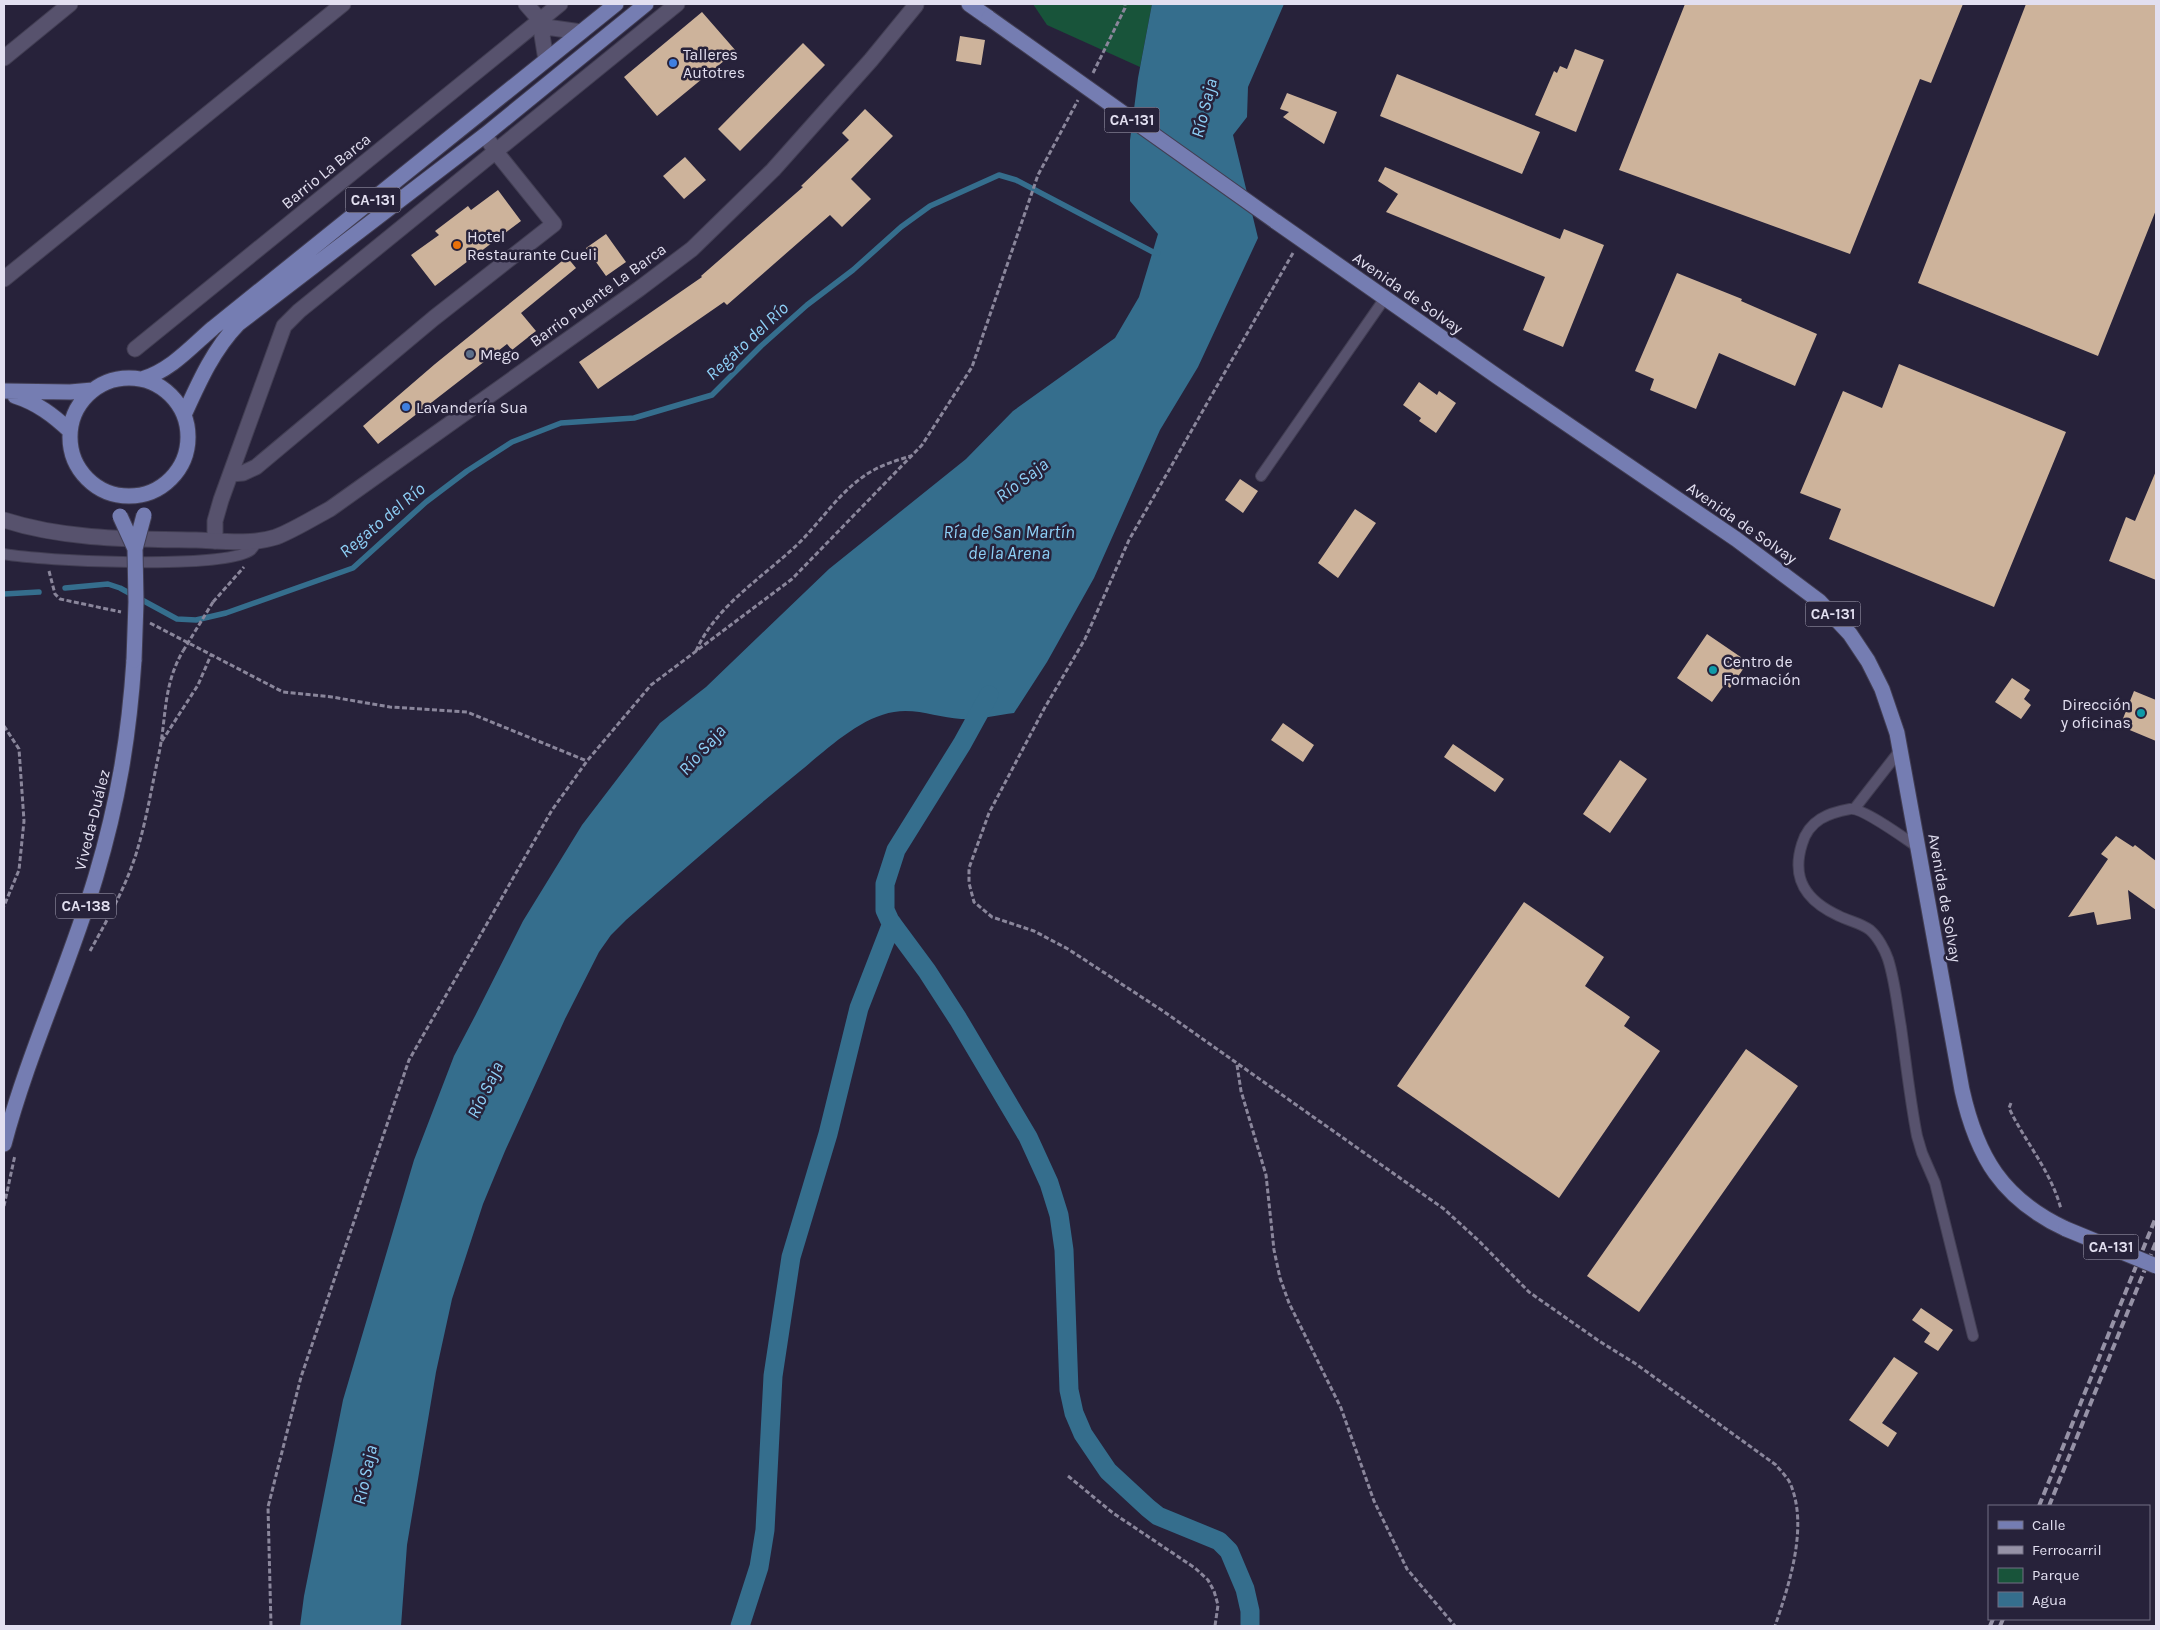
<svg xmlns="http://www.w3.org/2000/svg" width="2160" height="1630" font-family="Karla,sans-serif">
<rect width="100%" height="100%" fill="#27223a"/>
<path fill="#18543a" d="M1033 4H1152L1140 67 1047 25Z"/>
<path fill="#356e8d" d="M1152 4H1284L1248 87 1247 117 1233 135 1258 238 1198 367 1160 430 1094 578 1047 662 1014 713C997 715 978 720 961 719 939 718 917 708 894 712 860 717 825 751 799 772 740 820 683 870 626 920L611 935 599 952 565 1019 505 1151 483 1204 452 1299 436 1372 407 1545 401 1626H300L304 1596 343 1400 414 1160 454 1056 475 1016 523 921 582 825 660 723 706 687 829 569 966 459 1013 411 1115 338 1139 297 1158 234 1130 201V140L1138 78Z"/>
<g fill="none" stroke-linecap="round" stroke-linejoin="round">
<path stroke="#356e8d" stroke-width="5.5" d="M65 588 108 584 120 588 177 619 196 620 226 613 353 568 426 502 467 471 512 442 561 423 634 418 712 395 761 346 807 305 853 270 901 227 930 206 999 175 1016 180 1153 252 1158 253
M4 594 39 592"/>
<path stroke="#356e8d" stroke-width="19" d="M989 695 962 744 896 850 885 884V910L890 921 927 971 958 1019 1028 1137 1049 1183 1059 1215 1064 1250 1069 1390 1074 1413 1083 1434 1108 1471 1148 1508 1158 1516 1219 1541 1229 1551 1245 1589 1250 1611V1626
M740 1626 759 1567 765 1530 773 1376 791 1257 828 1134 859 1008 892 923"/>
</g>
<path fill="#cdb39b" d="M1685 4H1963L1931 83 1920 79 1850 254 1619 170Z
M2026 4H2156V210L2098 356 1918 283Z
M702 12 736 51 657 116 624 77Z
M960 36 985 40 981 65 956 61Z
M803 43 825 65 740 151 718 129Z
M1575 49 1604 60 1576 132 1535 115 1554 71 1557 73 1560 66 1567 69Z
M1397 74 1540 132 1522 174 1380 116Z
M1287 93 1337 112 1324 144 1283 117 1289 112 1280 109Z
M865 109 893 136 851 179 871 199 842 227 830 215 727 305 724 302 598 389 579 362 702 277 701 276 803 187 801 186 849 140 842 133Z
M685 157 706 180 684 199 663 176Z
M1385 167 1560 239 1564 229 1604 245 1563 347 1523 330 1545 277 1386 212 1398 194 1378 181Z
M498 190 521 221 435 286 411 255 439 235 435 231 468 206 471 210Z
M606 234 626 262 606 276 586 248Z
M567 257 576 268 521 313 536 331 512 350 507 344 378 444 363 426 435 364Z
M1677 273 1742 299 1741 301 1817 334 1795 386 1719 353 1696 409 1650 390 1654 379 1635 371Z
M1899 364 2066 432 1994 607 1829 539 1841 509 1800 493 1843 391 1882 408Z
M1419 382 1437 395 1439 391 1456 403 1436 433 1419 421 1421 418 1403 405Z
M2156 471V580L2109 561 2126 517 2135 521Z
M1240 479 1258 491 1243 513 1225 500Z
M1355 509 1376 523 1338 578 1318 563Z
M1707 634 1748 662 1730 688 1725 684 1712 702 1677 678Z
M2012 678 2030 690 2024 699 2031 705 2021 719 1995 702Z
M2134 691 2156 700V741L2120 726Z
M1283 723 1314 745 1303 762 1271 740Z
M1453 744 1504 779 1495 792 1444 757Z
M1620 760 1647 779 1610 833 1583 814Z
M2116 836 2133 847 2135 845 2156 861V910L2128 890 2131 919 2097 925 2094 912 2068 917 2108 859 2101 854Z
M1524 902 1604 957 1585 986 1630 1017 1624 1026 1660 1051 1559 1198 1397 1086Z
M1746 1049 1798 1086 1639 1312 1587 1276Z
M1921 1308 1953 1330 1938 1351 1924 1342 1930 1333 1912 1320Z
M1894 1357 1918 1373 1882 1423 1897 1433 1888 1447 1849 1420Z"/>
<g fill="none" stroke-linecap="round" stroke-linejoin="round">
<defs>
<path id="lane" d="M1261 476 1385 298
M4 554C41 561 225 570 251 550 254 547 256 543 258 540
M1855 808 1901 749
M1919 848C1907 840 1862 807 1850 809 1828 813 1809 820 1802 844 1791 879 1806 901 1839 916 1849 921 1861 923 1870 930 1878 937 1885 950 1888 959 1895 981 1897 1004 1901 1027 1906 1063 1910 1100 1917 1136L1922 1153 1935 1183 1973 1336"/>
<path id="street" d="M526 4 546 27 581 32
M546 27 542 35 546 60
M4 58 70 4
M4 279 343 4
M135 349 560 4
M231 474 243 473 256 467 434 318 554 224 496 152 485 135
M215 541V521L221 500 284 326 299 311 677 4"/>
<path id="secondary" d="M4 520C66 540 132 539 196 540 221 541 251 545 276 537 294 530 313 518 330 509L639 289 692 249 773 170 871 60 916 5"/>
<path id="primary" d="M969 4 989 18
M1275 221 1498 377 1736 539 1819 601 1850 634 1868 661 1882 689 1897 733 1962 1090C1977 1157 2002 1199 2066 1229
M70 437a59 59 0 1 1 118 0a59 59 0 1 1-118 0Z
M142 379C171 370 190 348 213 328L616 4
M4 391 70 392 93 390
M15 396C37 403 53 415 70 431
M184 415C199 382 213 350 238 324L485 135 646 4
M4 1144C28 1053 69 967 96 876 118 802 129 737 134 660"/>
</defs>
<use href="#lane" stroke="#423e53" stroke-width="12"/>
<use href="#street" stroke="#423e53" stroke-width="17"/>
<use href="#secondary" stroke="#423e53" stroke-width="17"/>
<use href="#primary" stroke="#423e53" stroke-width="17"/>
<path stroke="#8a869b" stroke-width="3" stroke-dasharray="5 2.5" stroke-linecap="butt" d="M1093 73 1125 8V4
M1293 253 1129 540 1085 639 1044 709 989 813 969 868V883L974 902 992 917 1034 931 1068 949 1163 1011 1444 1209 1479 1241 1529 1292 1599 1341 1636 1364 1776 1465C1780 1470 1787 1477 1790 1483 1809 1526 1789 1585 1775 1626
M49 571 55 594 60 599 121 612
M213 602 244 567
M150 623 283 692 332 697 390 707 467 712 587 761
M696 651C717 604 764 577 800 542 820 522 837 496 860 479 875 467 894 461 911 456
M4 726 19 749 24 821 19 870 4 906
M162 741 198 685 211 655
M90 951C109 917 129 881 139 844 147 816 152 786 158 758 167 719 162 687 183 651
M1237 1065 1241 1091 1266 1175 1274 1250 1280 1278 1289 1303 1341 1408 1374 1501 1407 1569 1455 1626
M2011 1103 2009 1108C2025 1142 2051 1171 2061 1209
M4 1206 15 1155
M1068 1476 1113 1513 1195 1568 1208 1580 1214 1591 1218 1605 1215 1626
M271 1626 268 1507 301 1377 409 1060 552 810 587 761 651 685 792 579 922 445 972 367 1038 175 1078 100"/>
<use href="#lane" stroke="#57526d" stroke-width="10"/>
<use href="#street" stroke="#57526d" stroke-width="15"/>
<use href="#secondary" stroke="#57526d" stroke-width="15"/>
<use href="#primary" stroke="#757db2" stroke-width="15"/>
<path stroke="#9692a6" stroke-width="4" stroke-dasharray="8 4" stroke-linecap="butt" d="M2039 1506 2156 1217
M2049 1506 2156 1242
M1990 1626 1993 1619
M2000 1626 2003 1619"/>
<defs>
<path id="primary-bridge" d="M989 18 1275 221
M120 516 135 549
M134 660 136 602 135 549 144 515
M2066 1229 2156 1266"/>
</defs>
<use href="#primary-bridge" stroke="#423e53" stroke-width="17" stroke-linecap="butt"/>
<path stroke="#8a869b" stroke-width="3" stroke-dasharray="5 2.5" stroke-linecap="butt" d="M183 651 213 602"/>
<use href="#primary-bridge" stroke="#757db2" stroke-width="15"/>
</g>
<g fill="#3f7fe0" stroke="#27223a" stroke-width="2">
<circle cx="673" cy="63" r="5"/>
<circle cx="406" cy="407" r="5"/>
</g>
<circle fill="#e8710a" stroke="#27223a" stroke-width="2" cx="457" cy="245" r="5"/>
<circle fill="#5c6f8a" stroke="#27223a" stroke-width="2" cx="470" cy="354" r="5"/>
<g fill="#0f9aa8" stroke="#27223a" stroke-width="2">
<circle cx="1713" cy="670" r="5"/>
<circle cx="2141" cy="713" r="5"/>
</g>
<g text-anchor="middle" dominant-baseline="central" stroke-width="5" stroke-linejoin="round" paint-order="stroke">
<g fill="#27223a" stroke="#aaa6b9" stroke-width="1">
<rect x="1104.5" y="107.5" width="55" height="25" rx="4"/>
<rect x="345.5" y="187.5" width="55" height="25" rx="4"/>
<rect x="1805.5" y="601.5" width="55" height="25" rx="4"/>
<rect x="56" y="893.5" width="60" height="25" rx="4"/>
<rect x="2083.5" y="1234.5" width="55" height="25" rx="4"/>
</g>
<g font-size="15" font-weight="bold" fill="#e2dff0">
<text x="1132" y="120">CA-131</text>
<text x="373" y="200">CA-131</text>
<text x="1833" y="614">CA-131</text>
<text x="86" y="906">CA-138</text>
<text x="2111" y="1247">CA-131</text>
</g>
<g font-size="16" fill="#e2dff0" stroke="#27223a" text-anchor="start">
<text x="683" y="54">Talleres<tspan x="683" dy="18">Autotres</tspan></text>
<text x="467" y="236">Hotel<tspan x="467" dy="18">Restaurante Cueli</tspan></text>
<text x="480" y="354">Mego</text>
<text x="416" y="407">Lavandería Sua</text>
<text x="1723" y="661">Centro de<tspan x="1723" dy="18">Formación</tspan></text>
<text x="2131" y="704" text-anchor="end">Dirección<tspan x="2131" dy="18">y oficinas</tspan></text>
</g>
<g font-size="16" fill="#e2dff0" stroke="#27223a">
<text transform="translate(326 171) rotate(-39)">Barrio La Barca</text>
<text transform="translate(1408 293) rotate(35)">Avenida de Solvay</text>
<text transform="translate(598 295) rotate(-36)">Barrio Puente La Barca</text>
<text transform="translate(1742 523) rotate(35)">Avenida de Solvay</text>
<text transform="translate(92 820) rotate(-76)">Viveda-Duález</text>
<text transform="translate(1945 898) rotate(80)">Avenida de Solvay</text>
</g>
<g font-size="18" font-style="italic" fill="#8ed0f7" stroke="#27223a">
<text transform="translate(1204 108) rotate(-76)">Río Saja</text>
<text transform="translate(747 341) rotate(-43)">Regato del Río</text>
<text transform="translate(1022 480) rotate(-37)">Río Saja</text>
<text transform="translate(382 520) rotate(-40)">Regato del Río</text>
<text x="1009" y="532">Ría de San Martín<tspan x="1009" dy="21">de la Arena</tspan></text>
<text transform="translate(702 750) rotate(-48)">Río Saja</text>
<text transform="translate(485 1090) rotate(-64)">Río Saja</text>
<text transform="translate(365 1475) rotate(-78)">Río Saja</text>
</g>
</g>
<rect width="2160" height="1630" fill="none" stroke="#e2dff0" stroke-width="10"/>
<rect x="1988" y="1505" width="162" height="115" fill="#27223a" stroke="#726e83"/>
<rect x="1998" y="1521" width="25" height="8" fill="#757db2" stroke="#726e83"/>
<text x="2032" y="1530" font-size="15" fill="#e2dff0">Calle</text>
<rect x="1998" y="1546" width="25" height="8" fill="#9692a6" stroke="#726e83"/>
<text x="2032" y="1555" font-size="15" fill="#e2dff0">Ferrocarril</text>
<rect x="1998" y="1568" width="25" height="15" fill="#18543a" stroke="#726e83"/>
<text x="2032" y="1580" font-size="15" fill="#e2dff0">Parque</text>
<rect x="1998" y="1592" width="25" height="15" fill="#356e8d" stroke="#726e83"/>
<text x="2032" y="1605" font-size="15" fill="#e2dff0">Agua</text>
</svg>
